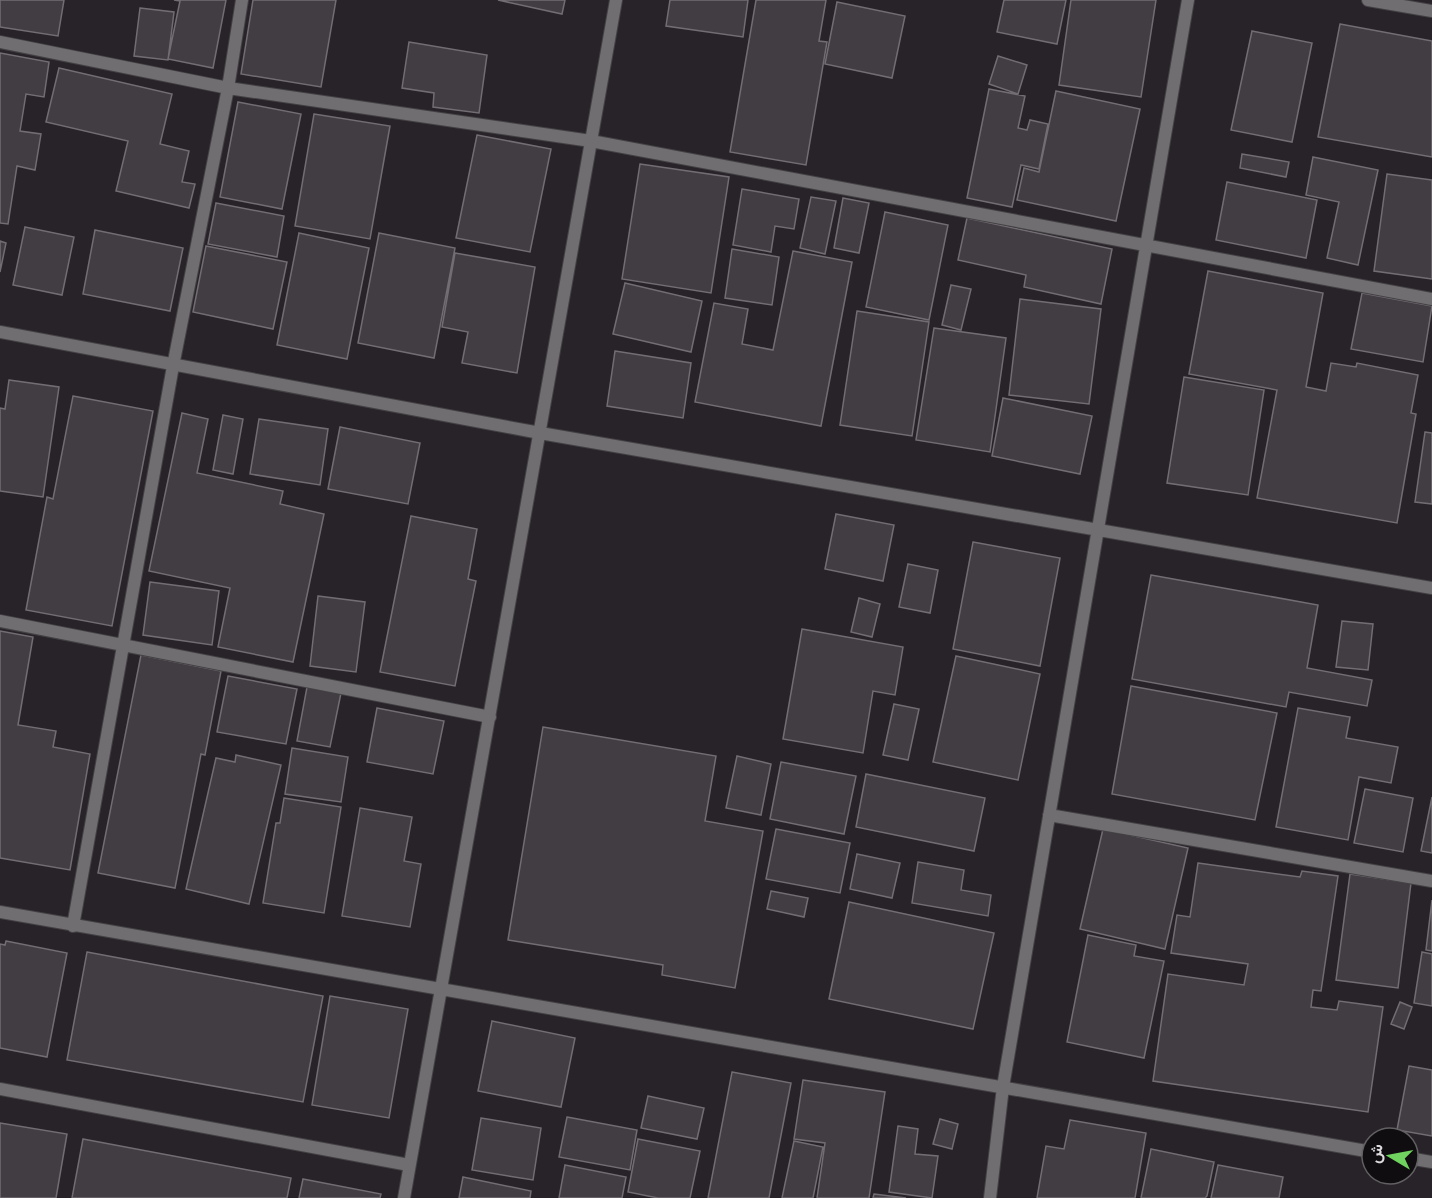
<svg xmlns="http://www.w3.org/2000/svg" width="1432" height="1198" font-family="Jost,Vazirmatn,sans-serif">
<rect width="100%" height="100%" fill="#272328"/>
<path fill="#413d42" stroke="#726d73" stroke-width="1.5" d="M0 0H64L58 36 0 27Z
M174 0H226L213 68 168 59 180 1Z
M253 0H336L321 87 241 74Z
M498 0H565L562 14Z
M670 0H748L743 37 666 26Z
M756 0H826L819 41 827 42 806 165 730 152Z
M1004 0H1066L1057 44 997 32Z
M1071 0H1156L1141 97 1059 85Z
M837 2 905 16 892 78 825 64Z
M140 8 174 12 168 60 134 56Z
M1340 24 1432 41V157L1318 137Z
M1252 31 1312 43 1292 142 1231 130Z
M409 42 487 55 479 113 433 107 434 93 402 88Z
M0 53 49 62 44 97 26 94 20 131 41 134 35 170 17 166 8 224 0 223Z
M998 56 1027 65 1018 94 989 84Z
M59 68 172 94 160 144 189 151 182 182 195 184 189 208 116 191 128 141 46 122Z
M989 89 1025 96 1018 128 1027 130 1030 120 1048 124 1039 169 1021 165 1012 207 967 198Z
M1056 91 1140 109 1116 221 1017 200 1024 168 1039 172Z
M238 102 301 114 282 209 220 197Z
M314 114 390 126 370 239 295 226Z
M477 135 551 149 530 252 456 238Z
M1242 154 1289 162 1286 177 1240 168Z
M1313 157 1378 170 1358 265 1327 258 1339 202 1306 195Z
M640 164 729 177 711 293 622 279Z
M1387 174 1432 180V279L1374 271Z
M1227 182 1317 200 1306 258 1216 240Z
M742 189 799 199 794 229 775 226 771 252 733 245Z
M811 197 836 201 825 254 800 248Z
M843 198 869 203 859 253 834 248Z
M216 203 284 216 277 257 208 244Z
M885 212 948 225 929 320 866 307Z
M967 218 1112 249 1101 304 1024 287 1026 275 958 260Z
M25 227 74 237 62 295 13 285Z
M95 230 183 248 170 311 83 294Z
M299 233 369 248 347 359 277 345Z
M379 233 455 248 434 358 358 343Z
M0 241 6 243 0 272Z
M206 246 287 262 273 329 193 312Z
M732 249 779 257 772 305 725 298Z
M793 251 852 262 821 426 695 402 714 303 748 309 742 344 773 350Z
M455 253 535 267 517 373 462 363 468 332 442 327Z
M1208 271 1323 293 1306 387 1326 391 1331 363 1356 367 1357 363 1418 375 1411 413 1416 414 1397 523 1257 498 1277 390 1189 374Z
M625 283 702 301 691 352 613 334Z
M951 285 971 289 961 330 942 325Z
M1362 293 1432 306 1423 362 1351 349Z
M1020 299 1101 309 1089 404 1009 395Z
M857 311 929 322 912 436 840 425Z
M934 328 1006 338 990 452 916 440Z
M615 351 691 363 683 418 607 406Z
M1184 377 1264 390 1248 495 1167 483Z
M9 380 59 387 43 497 0 491V408L5 409Z
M73 396 153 411 112 626 26 610 47 497 53 499Z
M1003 398 1092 416 1080 474 992 456Z
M182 413 208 419 197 473 283 491 280 504 324 514 293 662 218 647 230 588 149 571Z
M223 415 243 419 233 474 213 470Z
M259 419 328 429 320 485 250 474Z
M340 427 420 443 408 504 328 489Z
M1425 432 1432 433V504L1415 502Z
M836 514 894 525 883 581 825 569Z
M411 516 477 529 468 579 476 581 455 686 380 672Z
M973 542 1060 558 1040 666 953 649Z
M908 564 938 570 930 613 899 607Z
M1151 575 1318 605 1307 668 1372 680 1367 706 1289 692 1286 707 1132 679Z
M150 582 219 591 212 645 143 635Z
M318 596 365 602 356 672 310 666Z
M859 598 880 604 872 637 851 632Z
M1342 621 1373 624 1368 670 1336 667Z
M802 629 903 647 895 695 873 691 863 753 783 739Z
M0 631 33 637 18 725 56 731 53 747 90 754 70 870 0 858Z
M141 655 221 671 205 755 201 754 175 888 98 873Z
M956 656 1040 674 1018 780 933 762Z
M228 676 297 689 286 744 217 732Z
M1131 686 1277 713 1255 820 1112 794Z
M307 687 341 693 330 747 297 741Z
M894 704 919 709 908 760 883 755Z
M377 708 444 721 433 774 367 762Z
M1298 708 1350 717 1346 738 1398 747 1391 783 1359 777 1348 840 1276 827Z
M543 727 716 756 705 821 763 831 735 988 662 975 663 965 508 940Z
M292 748 348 757 341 802 285 794Z
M236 755 281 765 249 904 186 889 216 758 235 762Z
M737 756 771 764 761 815 726 808Z
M781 762 856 776 844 834 770 819Z
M866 774 985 798 974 851 856 827Z
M1365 789 1413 798 1403 852 1354 843Z
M1432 797V853L1421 851Z
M284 798 341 807 324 913 263 903 276 823H280Z
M360 808 412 817 404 861 421 864 410 927 342 916Z
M776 829 850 843 840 893 766 879Z
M1103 829 1188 848 1165 949 1080 929Z
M857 854 900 863 892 898 850 889Z
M918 862 964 870 961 890 991 895 988 916 912 903Z
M1198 863 1300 877 1302 871 1338 876 1321 991 1313 990 1311 1007 1337 1010 1339 1001 1383 1007 1368 1112 1153 1081 1168 974 1244 985 1248 964 1171 953 1177 915 1190 917Z
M1350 874 1411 883 1398 988 1336 980Z
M771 891 808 898 804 917 767 909Z
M1432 900V951L1426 950Z
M849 902 994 933 973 1029 829 999Z
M1088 935 1136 945 1134 956 1164 961 1144 1058 1067 1042Z
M6 941 67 953 47 1057 0 1048V944L5 945Z
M87 952 323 996 303 1102 67 1060Z
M1422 952 1432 954V1006L1414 1003Z
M330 996 408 1009 389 1118 312 1105Z
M1400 1002 1412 1007 1404 1029 1391 1024Z
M492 1021 575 1038 561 1107 478 1091Z
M1409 1066 1432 1070V1136L1397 1130Z
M732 1072 791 1083 769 1198H708Z
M803 1080 885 1092 869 1198H817L825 1143 794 1139Z
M648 1096 704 1108 697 1139 641 1128Z
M567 1117 637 1130 630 1170 559 1157Z
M481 1118 541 1128 533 1180 472 1170Z
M940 1119 958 1124 952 1149 933 1144Z
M1070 1120 1146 1133 1135 1198H1037L1046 1146 1064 1149Z
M0 1123 67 1134 56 1198H0Z
M898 1126 918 1129 915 1154 938 1156 932 1198 889 1192Z
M83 1139 291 1178 287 1198H72Z
M638 1139 700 1151 690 1198H658L628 1192Z
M794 1141 823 1147 813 1198H782Z
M1151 1149 1214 1162 1207 1196 1205 1198H1141Z
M565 1165 626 1177 622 1198H559Z
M1218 1165 1283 1177 1279 1198H1211Z
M463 1177 531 1191 530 1198H459Z
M303 1179 381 1194 380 1198H299Z
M874 1194 906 1198H873Z"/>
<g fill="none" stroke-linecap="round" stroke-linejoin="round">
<defs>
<path id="service" d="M0 1089 409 1165"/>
<path id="minor" d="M1368 0 1432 11
M0 42 228 88 591 141 1432 299
M0 332 540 433 1432 588
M0 621 490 717
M1049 815 1432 881
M0 912 1372 1152
M73 926 173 366 228 88 242 0
M1408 1158 1432 1162
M404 1198 616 0
M990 1198 1003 1087 1188 0"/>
</defs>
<use href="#service" stroke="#444145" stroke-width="14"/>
<use href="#minor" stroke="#444145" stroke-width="14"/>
<use href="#service" stroke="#706e70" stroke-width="12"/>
<use href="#minor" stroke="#706e70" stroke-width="12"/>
</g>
<g transform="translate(1390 1156) rotate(280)"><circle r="28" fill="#0f0d0f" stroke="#626062" stroke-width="1.5"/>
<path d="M0-4.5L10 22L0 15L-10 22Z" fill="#70d35f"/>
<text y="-9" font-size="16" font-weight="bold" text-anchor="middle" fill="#dfdcdf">ش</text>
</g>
</svg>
